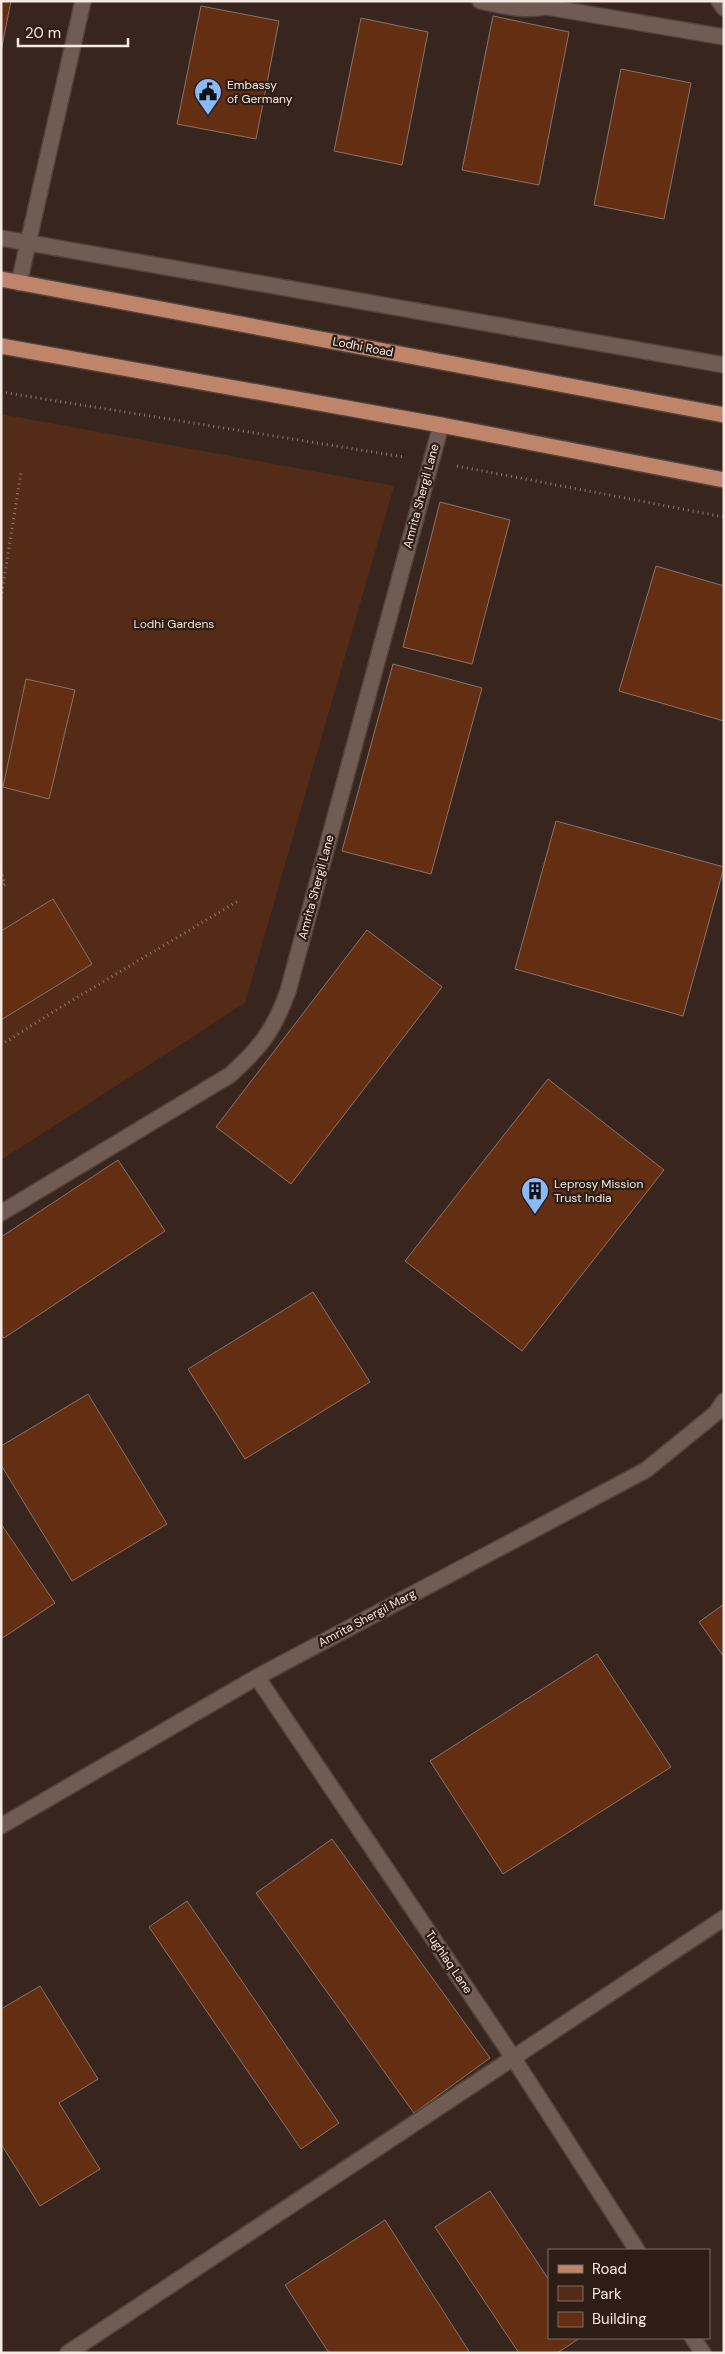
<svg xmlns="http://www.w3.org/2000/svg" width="725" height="2354" font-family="'DM Sans',sans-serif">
<rect width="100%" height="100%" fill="#38261e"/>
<path fill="#542b16" d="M1 414 394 486 245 1003 1 1160Z"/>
<path fill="#632e11" stroke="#897369" d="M1 1H11L1 51Z
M201 6 279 21 256 139 177 124Z
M493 16 569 32 539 185 462 170Z
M361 18 428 32 402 165 334 151Z
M621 69 691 83 664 219 594 205Z
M440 502 510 520 472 664 403 647Z
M656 566 724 586V721L619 691Z
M393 664 482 688 431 874 342 851Z
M26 679 75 690 49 799 3 787Z
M556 821 724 867 683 1016 515 969Z
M53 899 92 964 1 1020V931Z
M367 930 442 987 291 1184 216 1127Z
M548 1079 664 1170 522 1351 405 1261Z
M118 1160 165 1231 4 1338 1 1334V1237Z
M313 1292 370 1382 245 1459 188 1369Z
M88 1394 167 1524 72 1581 1 1465V1446Z
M1 1524 55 1603 1 1639Z
M724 1604V1657L699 1622Z
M597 1654 671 1767 503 1874 430 1761Z
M332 1839 490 2058 414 2113 256 1893Z
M187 1901 339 2123 301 2149 149 1927Z
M40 1986 98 2079 59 2103 100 2169 40 2206 1 2144V2009Z
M490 2191 549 2280V2338H580L557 2353H519L435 2227Z
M385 2220 470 2353H329L285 2285Z"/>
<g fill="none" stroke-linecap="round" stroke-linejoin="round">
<defs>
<path id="minor" d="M480 1C503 6 533 14 555 3
M719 1 724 8
M547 7 724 37
M1 238 724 365
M19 283 83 1
M1 1213 230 1075C261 1047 274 1030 288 991L441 425
M257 1677 512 2056 637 2250
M1 1826 257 1677 646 1470 716 1413 724 1401
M693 2338 703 2353
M68 2353 724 1918"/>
<path id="major" d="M1 279 724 415
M1 346 441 425 724 480"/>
</defs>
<use href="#minor" stroke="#52433c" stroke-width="18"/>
<use href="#major" stroke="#52433c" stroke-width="18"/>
<path stroke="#8b7b75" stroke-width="3" stroke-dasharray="1 4" stroke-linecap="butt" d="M1 392 404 457
M457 466 724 517
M1 598 21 472
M1 870 5 884 1 887
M1 1045 61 1007 238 901"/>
<use href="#minor" stroke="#705c53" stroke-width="15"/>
<use href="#major" stroke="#bf856a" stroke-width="15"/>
</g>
<defs>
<symbol id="civic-pin" viewBox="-11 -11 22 30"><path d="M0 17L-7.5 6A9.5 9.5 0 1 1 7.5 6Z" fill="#89bafc" stroke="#2e1d15"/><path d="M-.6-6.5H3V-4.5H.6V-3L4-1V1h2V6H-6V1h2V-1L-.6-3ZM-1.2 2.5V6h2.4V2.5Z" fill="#111"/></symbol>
<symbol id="building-pin" viewBox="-11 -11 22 30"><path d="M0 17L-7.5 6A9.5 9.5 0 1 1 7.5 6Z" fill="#89bafc" stroke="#2e1d15"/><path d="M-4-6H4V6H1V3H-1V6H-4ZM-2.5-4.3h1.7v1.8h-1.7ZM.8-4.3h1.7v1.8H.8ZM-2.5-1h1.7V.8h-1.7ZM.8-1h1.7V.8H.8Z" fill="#111"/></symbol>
</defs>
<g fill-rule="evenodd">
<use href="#civic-pin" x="192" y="76" width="32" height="43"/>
<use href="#building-pin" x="519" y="1175" width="32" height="43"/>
</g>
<g text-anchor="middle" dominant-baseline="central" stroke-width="4.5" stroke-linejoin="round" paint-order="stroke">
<g font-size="12" fill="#f5e9e4" stroke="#2e1d15" text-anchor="start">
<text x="227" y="85">Embassy<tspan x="227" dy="14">of Germany</tspan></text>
<text x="554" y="1184">Leprosy Mission<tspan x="554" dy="14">Trust India</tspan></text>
</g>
<g font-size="12" fill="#f5e9e4" stroke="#2e1d15">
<text transform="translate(363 347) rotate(11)">Lodhi Road</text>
<text transform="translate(421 496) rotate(-75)">Amrita Shergil Lane</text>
<text transform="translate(316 887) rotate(-75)">Amrita Shergil Lane</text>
<text transform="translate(367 1618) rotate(-28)">Amrita Shergil Marg</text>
<text transform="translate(449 1962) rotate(56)">Tughlaq Lane</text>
</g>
<g font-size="12" fill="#f4ded4" stroke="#2e1d15">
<text x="174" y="624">Lodhi Gardens</text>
</g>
</g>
<rect width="725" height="2354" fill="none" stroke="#f5e9e4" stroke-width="5"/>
<rect x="548" y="2249" width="162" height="90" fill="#2e1d15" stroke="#7e6f68"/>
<rect x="558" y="2265" width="25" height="8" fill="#bf856a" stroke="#7e6f68"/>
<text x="592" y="2274" font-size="15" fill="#f5e9e4">Road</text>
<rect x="558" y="2286" width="25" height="15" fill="#542b16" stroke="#7e6f68"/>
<text x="592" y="2299" font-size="15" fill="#f5e9e4">Park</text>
<rect x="558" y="2312" width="25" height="15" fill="#632e11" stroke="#7e6f68"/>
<text x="592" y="2324" font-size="15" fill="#f5e9e4">Building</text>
<path d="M18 38v8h110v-8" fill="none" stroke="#f5e9e4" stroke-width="2.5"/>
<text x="25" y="38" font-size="15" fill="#f5e9e4" stroke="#2e1d15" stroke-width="4" paint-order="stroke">20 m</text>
</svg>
